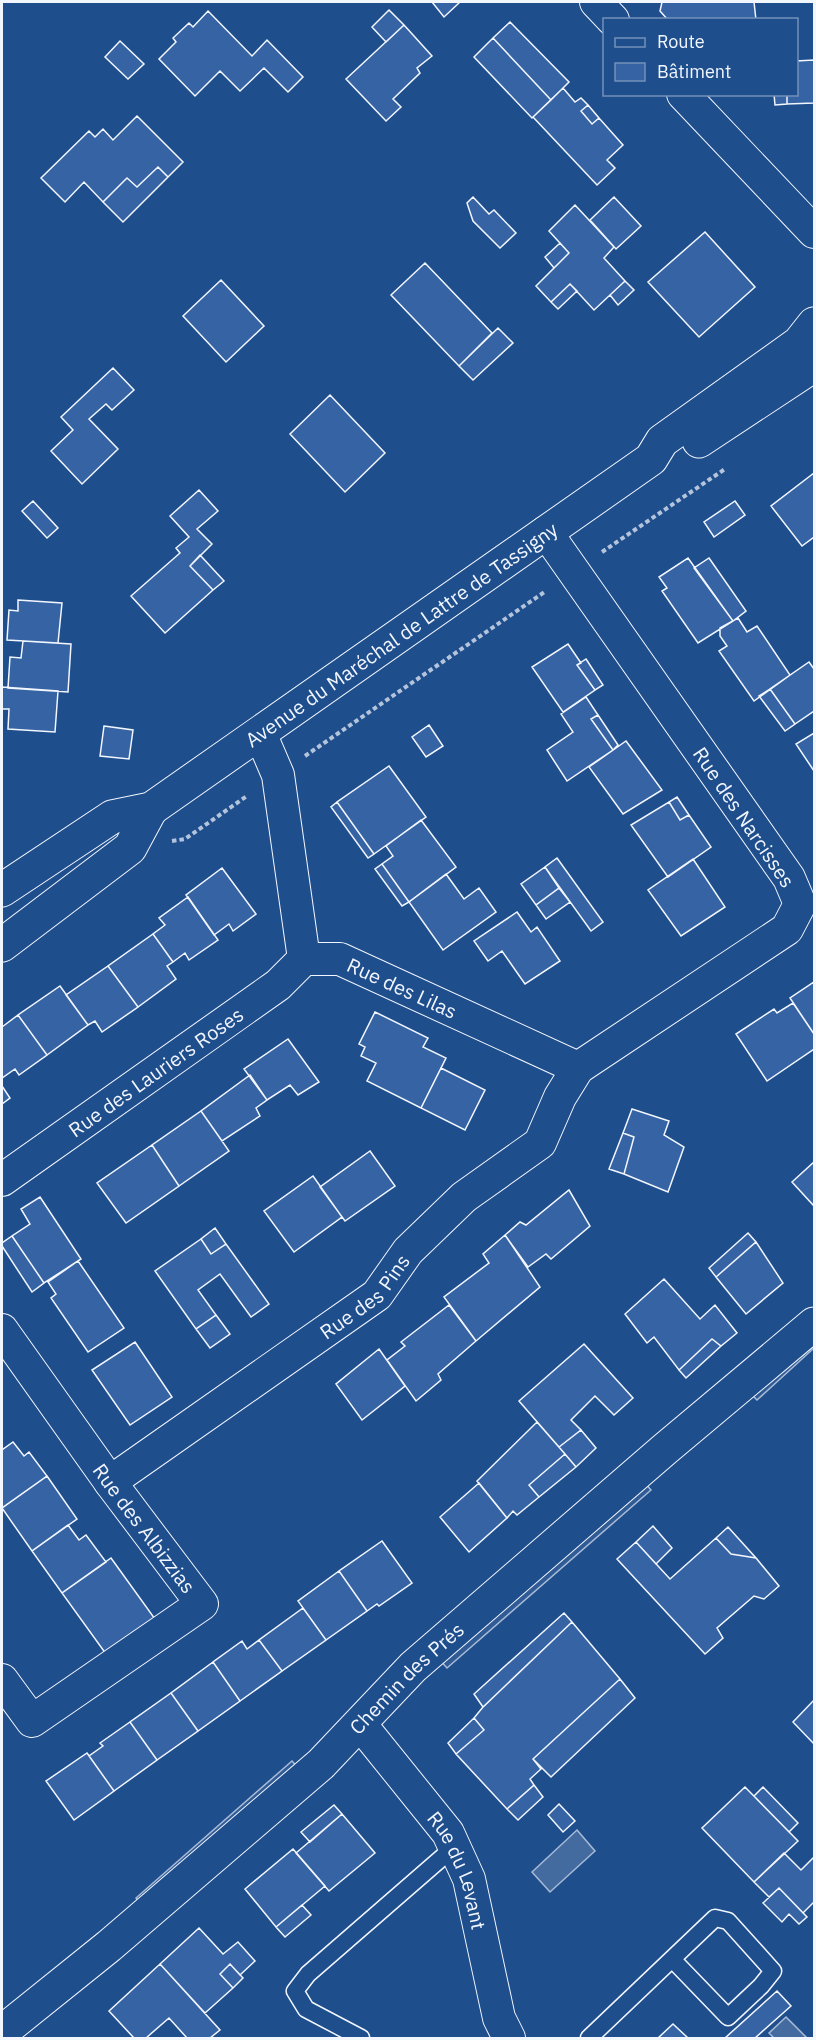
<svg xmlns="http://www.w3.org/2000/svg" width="816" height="2040" font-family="'IBM Plex Sans',sans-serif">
<rect width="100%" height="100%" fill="#1f4e8c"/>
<path fill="#305b95" stroke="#a8bbd7" stroke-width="1.5" d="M814 1336V1348L757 1400 748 1391Z
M643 1481 651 1490 447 1668 439 1659Z
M292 1761 299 1769 143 1906 136 1898Z"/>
<path fill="#446ba0" stroke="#a8bbd7" stroke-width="1.5" d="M577 1830 595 1851 550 1892 532 1872Z
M786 2017 807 2038H774L769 2033Z"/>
<path fill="#3563a3" stroke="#f2f6ff" stroke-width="1.5" d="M432 2H460L444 17Z
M662 2H754L756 20H668L660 11Z
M389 10 404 25 386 42 372 27Z
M208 11 252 56 267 40 303 77 288 92 264 68 240 91 220 71 195 96 159 59 176 42 173 38 189 23 193 27Z
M510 22 569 82 551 100 493 38Z
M404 25 432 56 417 68 420 73 393 99 401 107 386 121 346 79Z
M493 38 551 100 532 118 474 57Z
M120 41 144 64 128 79 105 57Z
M814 60V103L787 104V94H796V61Z
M563 88 575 102 581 98 588 105 581 111 592 124 599 118 623 145 607 160 615 168 597 185 533 117Z
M774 94H787V104L775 105Z
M588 105 599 118 592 124 581 111Z
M137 116 183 162 168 177 158 167 137 187 127 178 103 202 84 182 65 202 41 178 89 131 95 137 103 129 113 140Z
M158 167 168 177 123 222 103 202 127 178 137 187Z
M473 197 489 214 494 210 516 233 500 248 473 221 467 203Z
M614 197 641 226 616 249 590 220Z
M575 205 614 247 604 258 625 281 594 310 570 284 551 302 536 286 569 253 549 231Z
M705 232 755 287 699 337 648 282Z
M560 243 569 253 554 268 545 257Z
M425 263 492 333 459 366 391 295Z
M221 280 264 326 226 362 183 316Z
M625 281 634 290 618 305 610 295Z
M570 284 577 291 558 309 551 302Z
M498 328 513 343 473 380 459 366Z
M113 368 134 390 112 410 106 404 89 419 118 449 82 484 51 451 73 430 61 417Z
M330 395 385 453 345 492 290 434Z
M814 473V537L802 546 771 506Z
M199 490 218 511 197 529 212 544 190 566 213 590 165 633 131 596 180 553 176 548 189 537 170 516Z
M33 501 58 528 47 538 22 511Z
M735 501 745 515 714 537 704 522Z
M200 555 224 581 213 590 190 566Z
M688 558 733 621 698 643 662 591 667 588 659 577Z
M709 558 746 611 733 621 694 568Z
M18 600 62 603 58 643 7 640 9 610 18 611Z
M738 618 747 632 757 626 790 675 754 701 719 651 727 646 720 636V628Z
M23 641 71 644 68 692 8 688 10 657 21 658Z
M568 644 581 663 577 665 595 690 563 712 532 667Z
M586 659 603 685 595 690 577 665Z
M809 662 814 669V711L795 724 770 689Z
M2 687 58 691 55 732 8 729 9 709H2Z
M770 689 795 724 785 731 759 696Z
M586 697 598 715 591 719 613 750 567 781 547 750 573 732 561 714Z
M598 715 618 745 613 750 591 719Z
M429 725 443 746 426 757 412 737Z
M104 726 133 730 129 759 100 756Z
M814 733V771L796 744Z
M626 741 662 790 623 814 589 767Z
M389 766 426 817 374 854 337 802Z
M677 797 689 815 680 820 669 802Z
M337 802 374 854 368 858 331 807Z
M669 802 680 820 689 815 711 847 668 877 631 825Z
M421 820 456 867 409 902 382 864 393 856 386 846Z
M557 858 603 922 591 931 545 867Z
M693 859 725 907 681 936 648 890Z
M382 864 409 902 402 906 375 869Z
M545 867 559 888 536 905 521 884Z
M222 868 256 914 233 931 229 924 214 935 186 895Z
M446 874 464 899 479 888 496 912 443 950 409 902Z
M559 888 570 902 546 919 536 905Z
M188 897 218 940 189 960 185 953 173 962 153 934 165 925 159 918Z
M517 912 531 932 537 927 560 961 525 984 502 951 488 961 474 941Z
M153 934 173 962 167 966 176 979 138 1007 108 966Z
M108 966 138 1007 102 1032 95 1021 88 1025 66 995Z
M814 982V1034L790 998Z
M60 986 88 1025 47 1055 18 1015Z
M793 1003 814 1034V1049L767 1081 736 1034 774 1009 777 1013Z
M375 1012 428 1038 423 1047 446 1058 421 1108 367 1081 376 1063 361 1056 365 1047 359 1044Z
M18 1015 47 1055 19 1075 15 1069 2 1078V1027Z
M288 1039 319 1082 298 1095 290 1085 267 1100 244 1069Z
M441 1068 485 1090 465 1130 421 1108Z
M250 1075 267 1100 256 1108 260 1116 222 1141 201 1111Z
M2 1086 10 1098 2 1104Z
M632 1109 669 1121 664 1135 684 1147 668 1192 624 1174 634 1137 623 1133Z
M201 1111 229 1151 179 1186 152 1145Z
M623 1133 634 1137 624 1174 609 1169Z
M152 1145 179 1186 126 1223 97 1183Z
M370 1151 395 1186 345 1221 320 1187Z
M814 1162V1206L792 1182Z
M313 1176 342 1217 294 1252 264 1211Z
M569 1190 590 1226 551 1259 546 1254 528 1267 505 1235 520 1222 526 1225Z
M40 1197 81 1259 44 1283 12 1236 30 1224 21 1209Z
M215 1228 226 1244 211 1254 201 1239Z
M748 1233 756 1242 716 1277 709 1268Z
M505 1235 540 1287 476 1341 444 1297 489 1263 483 1254Z
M12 1236 44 1283 32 1292 2 1246V1243Z
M201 1239 211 1254 226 1244 269 1304 251 1317 220 1274 198 1290 216 1315 196 1329 155 1271Z
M756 1242 783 1283 746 1314 716 1277Z
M78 1261 124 1328 88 1352 51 1298 56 1294 48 1282Z
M664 1279 700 1319 715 1305 737 1333 721 1346 712 1339 679 1370 654 1337 647 1343 625 1314Z
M449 1305 476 1341 438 1374 441 1380 416 1401 387 1360 405 1346 401 1342Z
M216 1315 230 1334 210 1348 196 1329Z
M712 1339 721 1346 686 1378 679 1370Z
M135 1342 172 1397 130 1425 92 1370Z
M584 1344 633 1398 614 1415 595 1396 571 1420 581 1430 559 1447 519 1401Z
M379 1349 405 1386 362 1420 336 1384Z
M537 1422 565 1454 529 1485 539 1497 517 1515 513 1511 507 1518 477 1481Z
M581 1430 596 1448 576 1467 559 1447Z
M13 1442 24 1456 29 1452 47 1476 2 1508V1450Z
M565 1454 576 1467 539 1497 529 1485Z
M47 1476 77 1519 32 1551 2 1508Z
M479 1483 507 1518 469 1552 440 1517Z
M68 1525 79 1540 86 1535 106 1562 62 1593 32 1551Z
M653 1526 672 1548 656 1564 636 1542Z
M728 1527 756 1558 731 1554 716 1538Z
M716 1538 731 1554 756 1558 779 1586 764 1599 754 1596 717 1628 723 1638 705 1654 617 1559 636 1542 670 1579Z
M382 1541 412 1583 379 1606 377 1604 367 1611 339 1571Z
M111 1558 155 1619 106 1654 62 1593Z
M339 1571 367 1611 326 1640 298 1601Z
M303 1608 326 1640 282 1671 259 1640Z
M564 1613 572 1622 483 1707 474 1694Z
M572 1622 620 1679 533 1759 541 1769 530 1779 534 1785 507 1809 456 1754 484 1730 474 1718 483 1707Z
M259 1640 282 1671 240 1701 213 1662 242 1641 247 1649Z
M213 1662 240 1701 198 1731 171 1693Z
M620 1679 635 1698 551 1777 533 1759Z
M171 1693 198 1731 157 1760 130 1722Z
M814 1700V1744L793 1722Z
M474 1718 484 1730 456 1754 448 1743Z
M130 1722 157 1760 114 1791 89 1756 103 1746 100 1743Z
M87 1753 114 1791 74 1820 46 1781Z
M534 1785 543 1797 518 1820 507 1809Z
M745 1787 798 1841 754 1882 702 1828Z
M763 1787 798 1823 789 1832 754 1796Z
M559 1804 575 1821 563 1832 548 1815Z
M334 1805 342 1814 310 1842 301 1832Z
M342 1814 375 1853 329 1891 296 1853Z
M293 1849 325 1886 276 1927 245 1889Z
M784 1853 801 1870 814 1857V1902L803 1913 779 1888 769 1897 754 1882Z
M779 1888 807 1917 799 1924 789 1914 782 1922 763 1903Z
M302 1905 311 1915 285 1937 276 1927Z
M199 1928 223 1954 238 1942 255 1961 240 1975 230 1964 220 1974 233 1988 205 2013 160 1964Z
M160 1964 220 2030 210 2038H187L169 2018 146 2038H134L109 2011Z
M230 1964 243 1978 233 1988 220 1974Z
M777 1991 791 2006 755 2038H725Z
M673 2024 688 2038H658Z"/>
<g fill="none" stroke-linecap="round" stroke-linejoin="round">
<defs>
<path id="lane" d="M361 2038 306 2009 295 1991 308 1974 453 1848
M589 2038 715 1918 728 1921 773 1971 761 1986 728 2017 672 1959"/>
<g id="street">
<path d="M596 2 613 20"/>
<path d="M683 94 814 232"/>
<path id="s1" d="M260 733 278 775 304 959H340L578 1068"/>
<path id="s2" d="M2 1180 278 985 304 959"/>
<path id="s3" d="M2 1330 110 1482 202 1604 32 1721 2 1680"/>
<path id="s4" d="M110 1482 377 1295 408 1251 464 1197 540 1143 560 1097 578 1068 787 929 800 904 789 878 546 532"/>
<path id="s5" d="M361 1725 448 1833 469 1879 499 2018 509 2038"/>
</g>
<g id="secondary">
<path d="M699 441 814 365"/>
<path id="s6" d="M2 890 112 817 151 809 651 459 662 441 799 343 814 324"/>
<path d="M2 945 130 848 151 809"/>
<path id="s7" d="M2 2032 109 1946 321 1764 413 1667 665 1449 814 1324"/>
</g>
</defs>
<use href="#lane" stroke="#f2f6ff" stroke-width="19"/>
<use href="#street" stroke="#f2f6ff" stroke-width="34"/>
<use href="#secondary" stroke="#f2f6ff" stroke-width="35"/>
<path stroke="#b3c4dc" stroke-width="4" stroke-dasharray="4.5 3" stroke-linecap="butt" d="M602 552 725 469
M305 756 546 591
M172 841 185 839 247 796"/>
<use href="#lane" stroke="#1f4e8c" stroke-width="16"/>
<use href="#street" stroke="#1f4e8c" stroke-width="32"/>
<use href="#secondary" stroke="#1f4e8c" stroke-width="33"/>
</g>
<g text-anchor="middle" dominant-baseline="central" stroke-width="4.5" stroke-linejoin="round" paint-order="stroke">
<g font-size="20" fill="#f2f6ff" stroke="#1f4e8c">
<text stroke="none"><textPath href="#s6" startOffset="477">Avenue du Maréchal de Lattre de Tassigny</textPath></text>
<text transform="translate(744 817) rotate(56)">Rue des Narcisses</text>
<text stroke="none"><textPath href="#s1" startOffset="336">Rue des Lilas</textPath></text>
<text stroke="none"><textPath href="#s2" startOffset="188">Rue des Lauriers Roses</textPath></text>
<text stroke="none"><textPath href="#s4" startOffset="316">Rue des Pins</textPath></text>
<text stroke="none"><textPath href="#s3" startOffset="244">Rue des Albizzias</textPath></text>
<text stroke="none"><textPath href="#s7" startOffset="538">Chemin des Prés</textPath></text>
<text stroke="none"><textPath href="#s5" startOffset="177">Rue du Levant</textPath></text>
</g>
</g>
<rect width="816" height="2040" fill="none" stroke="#f2f6ff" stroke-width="6"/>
<rect x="603" y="18" width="195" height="78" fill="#1f4e8c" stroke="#7391ba" stroke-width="1.5"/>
<rect x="615" y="38" width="30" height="9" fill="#1f4e8c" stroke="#7391ba" stroke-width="1.5"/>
<text x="657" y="48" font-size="18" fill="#f2f6ff">Route</text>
<rect x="615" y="63" width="30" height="18" fill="#3563a3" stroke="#7391ba" stroke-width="1.5"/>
<text x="657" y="78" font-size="18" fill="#f2f6ff">Bâtiment</text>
</svg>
